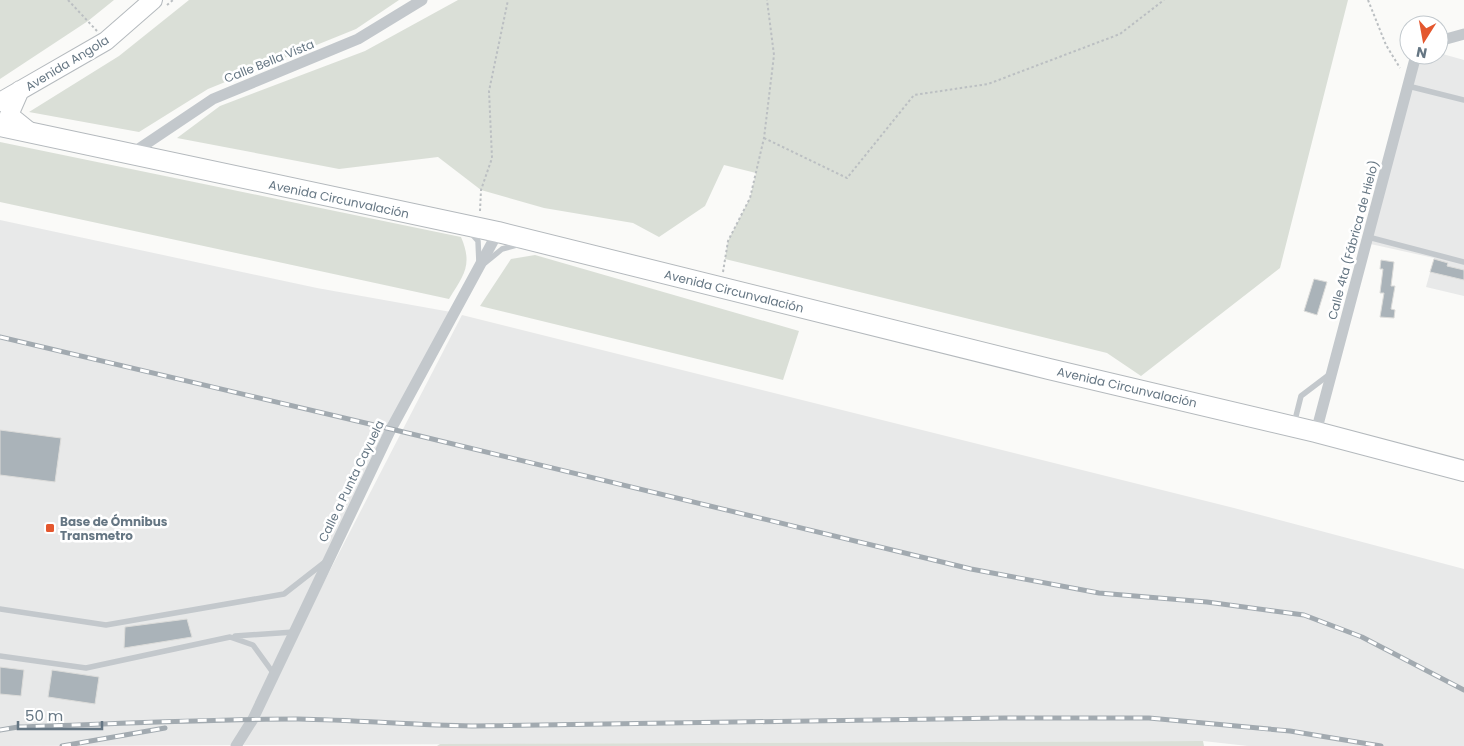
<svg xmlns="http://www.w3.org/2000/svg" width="1464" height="746" font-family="Poppins,sans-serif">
<rect width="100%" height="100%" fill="#fafaf8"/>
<path fill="#e8e9e9" d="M1439 53 1464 60V296L1426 287 1434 258 1366 243 1416 55H1439Z
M0 220 317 288 451 312 279 669 462 315 1234 508 1464 569V746H1248L1203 741 0 746Z"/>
<path fill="#dadfd7" d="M0 0H114L88 21 0 79Z
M189 0H399L356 29 208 89 139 132 29 112 119 56Z
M458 0H1348L1280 268 1141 376 1107 353 725 259 728 241 750 198 756 173 724 165 705 206 659 237 633 223 544 208 481 190 438 157 339 169 177 138 220 106 365 51Z
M0 142 461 237C473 265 464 275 449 299L0 202Z
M535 255 799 331 783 380 480 306 511 259Z
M1203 741 1204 746H437L440 744Z"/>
<path fill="#aab3b9" stroke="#dcdcda" d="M1434 259 1448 263 1447 266 1464 270V280L1430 272Z
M1381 260 1394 262 1391 286H1395L1391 309 1395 310 1394 318 1380 317 1384 293H1380L1383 269H1380Z
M1314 279 1327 282 1317 315 1304 311Z
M0 430 61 438 55 482 0 475Z
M187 619 192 637 124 648 125 627Z
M0 667 24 670 21 696 0 694Z
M52 670 99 677 95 704 48 697Z"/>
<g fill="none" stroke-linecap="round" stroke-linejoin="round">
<defs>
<path id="primary" d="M20 90 9 115 30 132
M0 102 106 41 153 0"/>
<path id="highway" d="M0 126 498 232 1049 369 1316 432 1464 471"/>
</defs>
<use href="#primary" stroke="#b5babe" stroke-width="20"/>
<use href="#highway" stroke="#b4b9bd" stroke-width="22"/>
<path stroke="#bbbfc2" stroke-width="2" stroke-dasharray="2.5 2.5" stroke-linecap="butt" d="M68 0 97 31
M1368 0 1386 45 1400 68
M167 5 173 0
M764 138 847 178 914 95 988 84 1120 34 1164 0
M480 211 481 190 492 158 489 91 508 0
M723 272 728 241 750 198 764 138 774 55 767 0"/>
<path stroke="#c3c8cc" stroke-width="5.5" d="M1408 86 1464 100
M470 232 478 241 479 263
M1368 237 1464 262
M485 263 502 249 520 244
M1294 424 1301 396 1330 374
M0 609 106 625 284 594 325 562
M235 636 294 632
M0 656 86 668 230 637 253 645 274 674"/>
<path stroke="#c3c8cc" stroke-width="11" d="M1439 41 1464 34
M131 154 213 99 358 39 422 0
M1316 432 1416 55
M236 746 253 719 391 429 498 232"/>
<use href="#primary" stroke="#fff" stroke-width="18"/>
<use href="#highway" stroke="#fff" stroke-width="20"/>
<defs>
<path id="rail" d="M0 337 391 429 971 569 1099 593 1207 602 1304 615 1362 637 1464 690
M0 730 18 727C111 724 205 719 298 719 356 720 414 725 472 726L1004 718H1149L1290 731 1381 746
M62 746 165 728"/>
</defs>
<use href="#rail" stroke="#a2aab0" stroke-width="5"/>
<use href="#rail" stroke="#fff" stroke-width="3" stroke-dasharray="9" stroke-linecap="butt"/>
</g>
<rect fill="#e4572e" stroke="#fff" stroke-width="2" x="45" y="523" width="10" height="10" rx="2.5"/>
<g text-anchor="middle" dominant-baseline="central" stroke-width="5" stroke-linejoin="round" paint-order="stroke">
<g font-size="12" fill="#657683" stroke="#fff">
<text transform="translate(269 61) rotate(-22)">Calle Bella Vista</text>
<text transform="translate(67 63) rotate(-31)">Avenida Angola</text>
<text transform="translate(339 199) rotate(12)">Avenida Circunvalación</text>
<text transform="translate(1353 240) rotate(-75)">Calle 4ta (Fábrica de Hielo)</text>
<text transform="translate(734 291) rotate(14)">Avenida Circunvalación</text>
<text transform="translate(1127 387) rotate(13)">Avenida Circunvalación</text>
<text transform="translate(351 481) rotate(-64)">Calle a Punta Cayuela</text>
</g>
<g font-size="12" font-weight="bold" fill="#657683" stroke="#fff" text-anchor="start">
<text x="60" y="521">Base de Ómnibus<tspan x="60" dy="14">Transmetro</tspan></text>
</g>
</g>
<g transform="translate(1424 40) rotate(191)"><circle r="24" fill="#ffffff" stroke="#c1c8cd"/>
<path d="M0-4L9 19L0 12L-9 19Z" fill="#e4572e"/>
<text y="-8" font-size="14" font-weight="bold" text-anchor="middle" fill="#657683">N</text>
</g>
<path d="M18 721v8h84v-8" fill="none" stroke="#657683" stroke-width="2.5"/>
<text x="25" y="721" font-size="15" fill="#657683" stroke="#ffffff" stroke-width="4" paint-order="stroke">50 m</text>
</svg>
